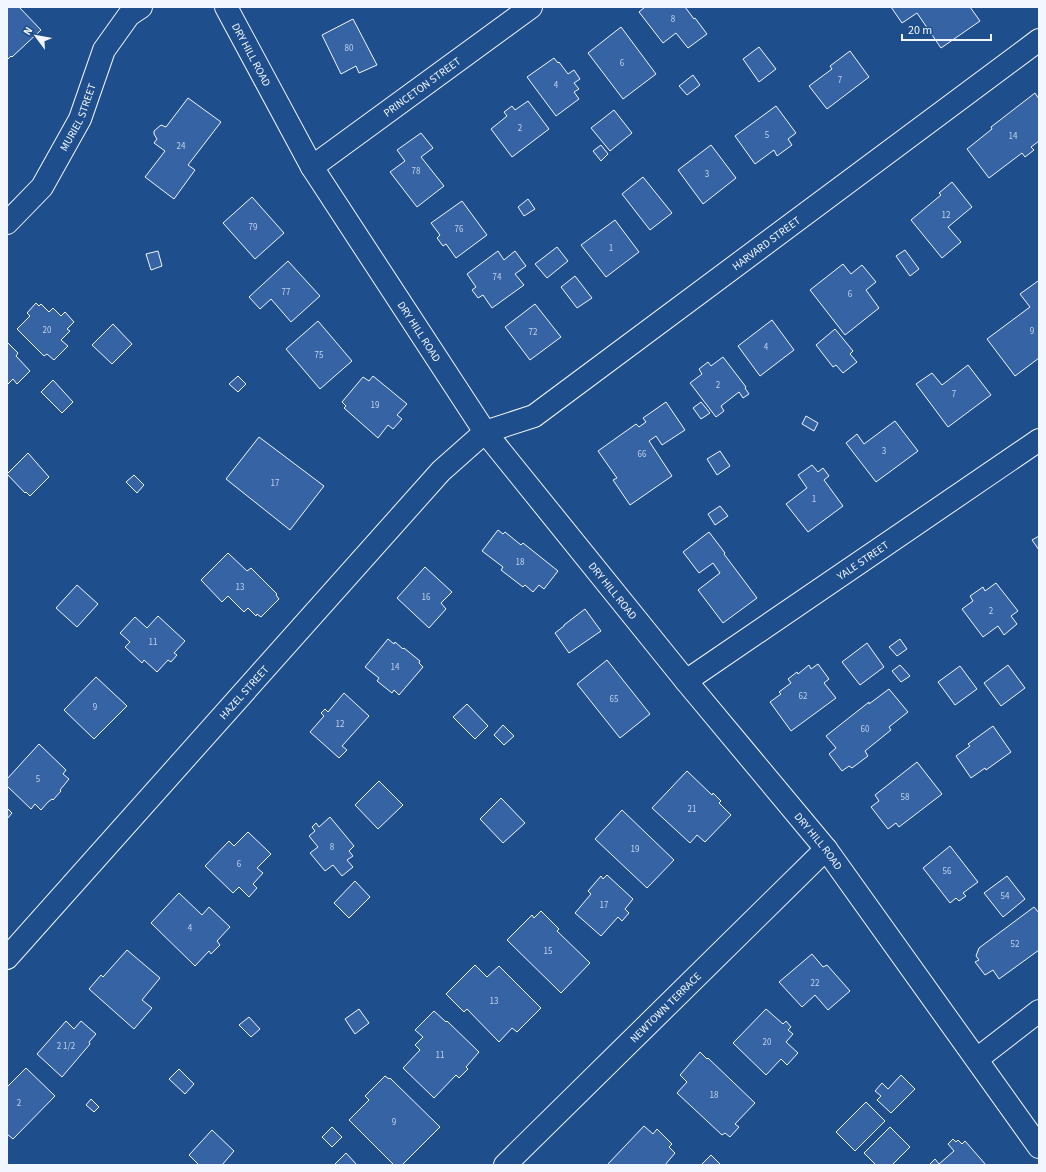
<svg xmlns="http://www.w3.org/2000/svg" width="1046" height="1172" font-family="'Source Sans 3',sans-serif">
<rect width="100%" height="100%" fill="#1f4e8c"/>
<path fill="#3563a3" stroke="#f2f6ff" d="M7 7H19L41 30 12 57 11 56 7 60Z
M645 7H685L694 19 695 18 707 34 688 48 676 33 663 43 639 12Z
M891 7H970L980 21 941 48 917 13 902 23Z
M353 19 377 65 359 73 356 66 341 74 322 35Z
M621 27 656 74 623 99 588 53Z
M759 47 776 69 759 82 743 59Z
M850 51 869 77 827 109 809 86 832 69 830 66Z
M554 58 558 63 559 62 568 74 574 70 580 79 574 83 579 89 574 92 579 99 556 116 527 77Z
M693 75 700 85 687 95 679 86Z
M1035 93 1039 99V141L1031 147 1034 150 1025 157 1022 153 989 178 967 149 992 129 991 127Z
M188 98 221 122 188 165 195 170 174 199 145 177 165 151 154 143 157 139 154 134V131L161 125 166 127Z
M528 101 549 129 512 157 491 129 507 116 504 112 512 106 515 110Z
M776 106 796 133 788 139 792 145 777 156 774 150 755 164 735 136Z
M614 110 632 133 610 151 591 128Z
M421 133 433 148 421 157 444 186 417 207 390 172 405 161 397 150Z
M601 145 608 154 601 161 593 151Z
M711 145 736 178 703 204 678 170Z
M643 177 672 213 650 230 622 194Z
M952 182 972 207 948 227 961 242 942 258 911 220 941 195 939 193Z
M252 197 284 233 255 259 223 223Z
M528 199 535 209 524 216 518 207Z
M462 201 487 235 456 258 446 244 443 246 437 238 440 235 431 223Z
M615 220 639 252 606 277 581 245Z
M557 247 568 261 547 278 535 264Z
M905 250 919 269 910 276 896 256Z
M158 251 162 266 151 270 146 254Z
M498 251 504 260 515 251 526 266 515 274 524 285 492 308 483 295 478 298 472 290 476 287 467 274Z
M288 261 320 296 291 322 271 299 260 309 249 297Z
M843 264 851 274 862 265 876 282 866 290 879 308 845 335 810 290Z
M575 276 592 298 577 308 561 287Z
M1038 281 1039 282V358L1015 376 987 339 1030 307 1020 294Z
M36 303 39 306 41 304 49 312 53 308 61 316 65 312 74 322 67 329 70 331 61 340 68 346 54 360 47 354 44 356 17 329 30 316 27 313Z
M535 304 561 337 530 360 505 327Z
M772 320 794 350 760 376 738 346Z
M318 321 352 361 320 389 286 349Z
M113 324 132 344 112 364 92 345Z
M835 329 853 351 850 354 857 362 843 373 836 365 833 367 816 345Z
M7 342 18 353 16 356 30 371 17 384 13 379 7 385Z
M723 357 746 387 745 388 749 394 743 398 739 392 721 406 724 411 716 417 690 383 702 374 699 369 708 362 711 366Z
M968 365 991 395 948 427 916 384 932 373 942 385Z
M238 376 246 384 238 392 229 384Z
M373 376 407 404 397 415 402 419 393 429 388 425 378 438 344 408 346 406 342 402 363 377 369 381Z
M53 380 73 402 62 413 41 392Z
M666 402 685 430 662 445 656 436 649 441 672 476 630 505 613 480 617 478 598 451 636 424 639 427 646 422 643 418Z
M701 402 710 413 701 419 693 408Z
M806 416 818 423 814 431 802 424Z
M895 421 918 451 876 482 846 443 857 434 864 444Z
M259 437 324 486 290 530 226 479Z
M720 451 730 466 717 475 707 459Z
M28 453 49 477 30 496 26 492 25 493 7 474Z
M812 465 818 472 823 468 829 476 824 480 843 506 808 532 786 504 807 488 798 475Z
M134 475 144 485 137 493 126 482Z
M720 506 728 516 715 525 708 514Z
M498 530 503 534 505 532 521 545 523 543 558 571 544 589 539 585 533 592 525 585 523 587 501 570 503 567 482 551Z
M709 532 725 553 724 554 757 598 723 623 698 590 720 573 713 563 699 573 683 552Z
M1039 536V550L1032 540Z
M228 553 247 571 251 568 277 594 276 595 279 599 261 617 257 614 256 616 248 608 244 612 228 596 222 602 201 580Z
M425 567 452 592 441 603 446 609 429 628 397 598Z
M996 583 1018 611 1011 616 1017 624 1004 635 998 626 983 637 962 609 973 601 970 596 983 587 985 591Z
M77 585 98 604 77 627 56 608Z
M585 609 601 631 569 653 555 633 564 626V625Z
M158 616 185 641 174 653 177 655 171 662 168 660 157 672 144 660 142 663 125 647 130 642 120 633 135 617 147 628Z
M388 639 394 644 395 642 403 649 404 648 420 661 419 663 423 667 399 695 394 690 392 693 377 681 379 678 365 667Z
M900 639 907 649 897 656 889 647Z
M867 643 884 667 860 685 842 662Z
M607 660 650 714 620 738 577 684Z
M818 664 829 679 824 683 836 698 791 731 770 702 781 694 779 692 791 683 788 679 797 672 798 674 809 665 811 669Z
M900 665 910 676 901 682 892 671Z
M1008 665 1025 688 1001 706 984 683Z
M960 666 977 689 955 705 938 682Z
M96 677 127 706 94 739 64 710Z
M889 689 908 712 889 727 891 730 865 751 868 756 852 768 849 766 842 771 829 754 836 748 826 736 869 702V704Z
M344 693 369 716 342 746 347 750 339 758 310 732 324 716 321 713 325 709 328 712Z
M467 704 488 726 475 739 453 717Z
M503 725 514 736 504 745 494 735Z
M993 726 1011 752 986 770 985 768 971 778 956 756 970 746 968 744Z
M39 744 66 770 63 774 69 779 60 790 61 791 53 800 52 799 48 802 41 810 35 804 31 809 7 786V779Z
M917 762 942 794 899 827 896 823 888 829 871 807 879 801 875 795Z
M687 771 712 795 713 793 721 801 719 803 731 815 705 842 697 835 690 843 652 808Z
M379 781 403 805 378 829 355 805Z
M501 798 525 823 503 843 480 819Z
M7 808 12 813 7 819Z
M622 810 674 860 647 888 595 839Z
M330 817 354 846 349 851 353 856 347 860 353 867 342 876 333 865 325 871 310 853 318 847 309 836 315 831 312 827 316 823 319 827Z
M248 832 271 854 257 868 263 873 253 884 257 888 249 897 239 887 233 893 205 866 229 841 234 846Z
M950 846 978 882 963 893 966 896 959 901 956 898 950 903 923 868Z
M607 875 633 899 625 909 629 913 622 921 618 917 601 936 575 913 591 894 588 891 601 876 603 879Z
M1007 876 1025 899 1003 917 984 893Z
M355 881 370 897 349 918 334 903Z
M179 893 202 915 209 907 230 927 217 941 220 945 211 954 209 951 195 966 151 923Z
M1034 907 1039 913V950L999 979 993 970 985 975 975 962 979 960 976 956 979 948Z
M541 911 559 929 557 931 590 963 561 993 507 940 532 915 534 918Z
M127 950 160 978 142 1000 152 1008 134 1029 89 989 101 975 103 977Z
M812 954 823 967 827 965 850 991 828 1010 815 995 802 1007 779 982Z
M475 965 487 977 499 966 541 1008 517 1032 512 1028 499 1042 467 1009 464 1012 446 994Z
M359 1009 369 1023 355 1034 345 1019Z
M766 1009 783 1024 786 1021 791 1027 788 1030 793 1034 786 1042 798 1053 787 1065 781 1059 766 1075 733 1043Z
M434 1011 446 1022 447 1021 479 1052 466 1067 468 1069 459 1078 456 1075 434 1098 403 1068 420 1050 415 1045 423 1037 415 1030Z
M249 1017 260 1029 251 1037 239 1025Z
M66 1021 74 1029 81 1021 96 1034 89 1042 90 1044 62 1077 37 1054Z
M700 1052 707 1059 708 1058 755 1103 735 1124 739 1127 730 1137 725 1133 722 1135 677 1093 687 1082 680 1075Z
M26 1068 55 1096 13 1139 7 1134V1087Z
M179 1069 194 1084 185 1094 169 1079Z
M901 1075 915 1089 891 1113 877 1100 881 1096 875 1091 882 1083 888 1089Z
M385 1076 389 1079 390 1078 440 1127 402 1165H394L349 1120 369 1100 365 1096Z
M91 1099 99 1107 94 1112 86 1105Z
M866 1102 885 1121 855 1151 836 1132Z
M644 1126 653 1134 657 1129 672 1144 669 1147 675 1153 665 1165H607Z
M332 1127 342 1137 332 1147 322 1137Z
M890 1127 910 1147 892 1165H876L864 1153Z
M212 1130 234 1151 222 1165H199L189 1155Z
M953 1139 956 1142 958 1140 962 1144 965 1141 986 1165H929L935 1159 939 1164 954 1151 948 1144Z
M346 1153 357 1165H334Z
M711 1155 721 1165H701Z"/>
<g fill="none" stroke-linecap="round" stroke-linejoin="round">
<defs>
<g id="minor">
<path id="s1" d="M226 7 312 167 485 432 686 681 826 849 1039 1147"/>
<path id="s2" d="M312 167 531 7"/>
<path id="s3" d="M7 223 42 187 80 119 104 50 129 15 141 7"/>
<path id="s4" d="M686 681 1039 440"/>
<path id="s5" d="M7 958 441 471 485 432 534 416 1039 40"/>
<path d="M977 1059 1039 1011"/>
<path id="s6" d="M505 1165 826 849"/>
</g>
</defs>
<use href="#minor" stroke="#f2f6ff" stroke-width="24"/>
<use href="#minor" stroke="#1f4e8c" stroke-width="22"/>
</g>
<g text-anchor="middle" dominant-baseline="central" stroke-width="3" stroke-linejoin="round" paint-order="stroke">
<g font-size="9" fill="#c3d1e8">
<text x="673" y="19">8</text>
<text x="349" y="48">80</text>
<text x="622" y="63">6</text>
<text x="840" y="80">7</text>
<text x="556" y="85">4</text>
<text x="520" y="128">2</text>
<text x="767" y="135">5</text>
<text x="1013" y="136">14</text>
<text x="181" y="146">24</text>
<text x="416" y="171">78</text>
<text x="707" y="174">3</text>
<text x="946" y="215">12</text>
<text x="253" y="227">79</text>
<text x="459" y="229">76</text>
<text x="611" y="248">1</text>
<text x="497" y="277">74</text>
<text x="286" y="292">77</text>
<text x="850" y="294">6</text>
<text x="47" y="330">20</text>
<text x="1032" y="331">9</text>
<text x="533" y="332">72</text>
<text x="766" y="347">4</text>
<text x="319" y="355">75</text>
<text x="718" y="385">2</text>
<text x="954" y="394">7</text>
<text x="375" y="405">19</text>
<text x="884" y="451">3</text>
<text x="642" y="454">66</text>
<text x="275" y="483">17</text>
<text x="814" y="499">1</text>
<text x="520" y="562">18</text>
<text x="240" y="587">13</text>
<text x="426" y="597">16</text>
<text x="991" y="611">2</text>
<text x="153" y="642">11</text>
<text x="395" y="667">14</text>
<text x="803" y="696">62</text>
<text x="614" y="699">65</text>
<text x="95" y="707">9</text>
<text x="340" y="724">12</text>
<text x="865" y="729">60</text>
<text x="38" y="779">5</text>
<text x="905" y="797">58</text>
<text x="692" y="809">21</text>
<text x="332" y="847">8</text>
<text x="635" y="849">19</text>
<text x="239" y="864">6</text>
<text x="947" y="871">56</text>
<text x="1005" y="896">54</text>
<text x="604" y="905">17</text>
<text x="190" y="928">4</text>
<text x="1015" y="944">52</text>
<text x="548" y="951">15</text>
<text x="815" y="983">22</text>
<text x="494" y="1001">13</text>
<text x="767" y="1042">20</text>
<text x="66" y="1046">2 1/2</text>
<text x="440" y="1055">11</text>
<text x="714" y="1095">18</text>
<text x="19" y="1103">2</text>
<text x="394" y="1122">9</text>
</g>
<g font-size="11" fill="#f2f6ff" stroke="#1f4e8c">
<text stroke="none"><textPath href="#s1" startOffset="54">DRY HILL ROAD</textPath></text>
<text stroke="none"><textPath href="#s2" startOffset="136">PRINCETON STREET</textPath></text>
<text stroke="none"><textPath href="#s3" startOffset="129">MURIEL STREET</textPath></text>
<text stroke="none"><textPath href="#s5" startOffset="1052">HARVARD STREET</textPath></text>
<text stroke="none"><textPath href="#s1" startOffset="378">DRY HILL ROAD</textPath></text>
<text stroke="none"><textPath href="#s4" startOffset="214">YALE STREET</textPath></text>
<text stroke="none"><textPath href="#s1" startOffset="702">DRY HILL ROAD</textPath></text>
<text stroke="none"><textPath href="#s5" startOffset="356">HAZEL STREET</textPath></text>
<text stroke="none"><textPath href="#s1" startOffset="1026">DRY HILL ROAD</textPath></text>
<text stroke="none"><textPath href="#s6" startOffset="225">NEWTOWN TERRACE</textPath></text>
</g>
</g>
<rect width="1046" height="1172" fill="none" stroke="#f2f6ff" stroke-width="16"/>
<g transform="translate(36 36) rotate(302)" stroke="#1f4e8c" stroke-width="3" paint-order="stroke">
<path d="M0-3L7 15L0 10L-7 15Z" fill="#f2f6ff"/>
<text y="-6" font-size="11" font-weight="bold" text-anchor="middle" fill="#f2f6ff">N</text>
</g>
<path d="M902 34v6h89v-6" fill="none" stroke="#f2f6ff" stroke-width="2"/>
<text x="908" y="34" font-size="12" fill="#f2f6ff" stroke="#1f4e8c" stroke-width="3" paint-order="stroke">20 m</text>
</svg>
